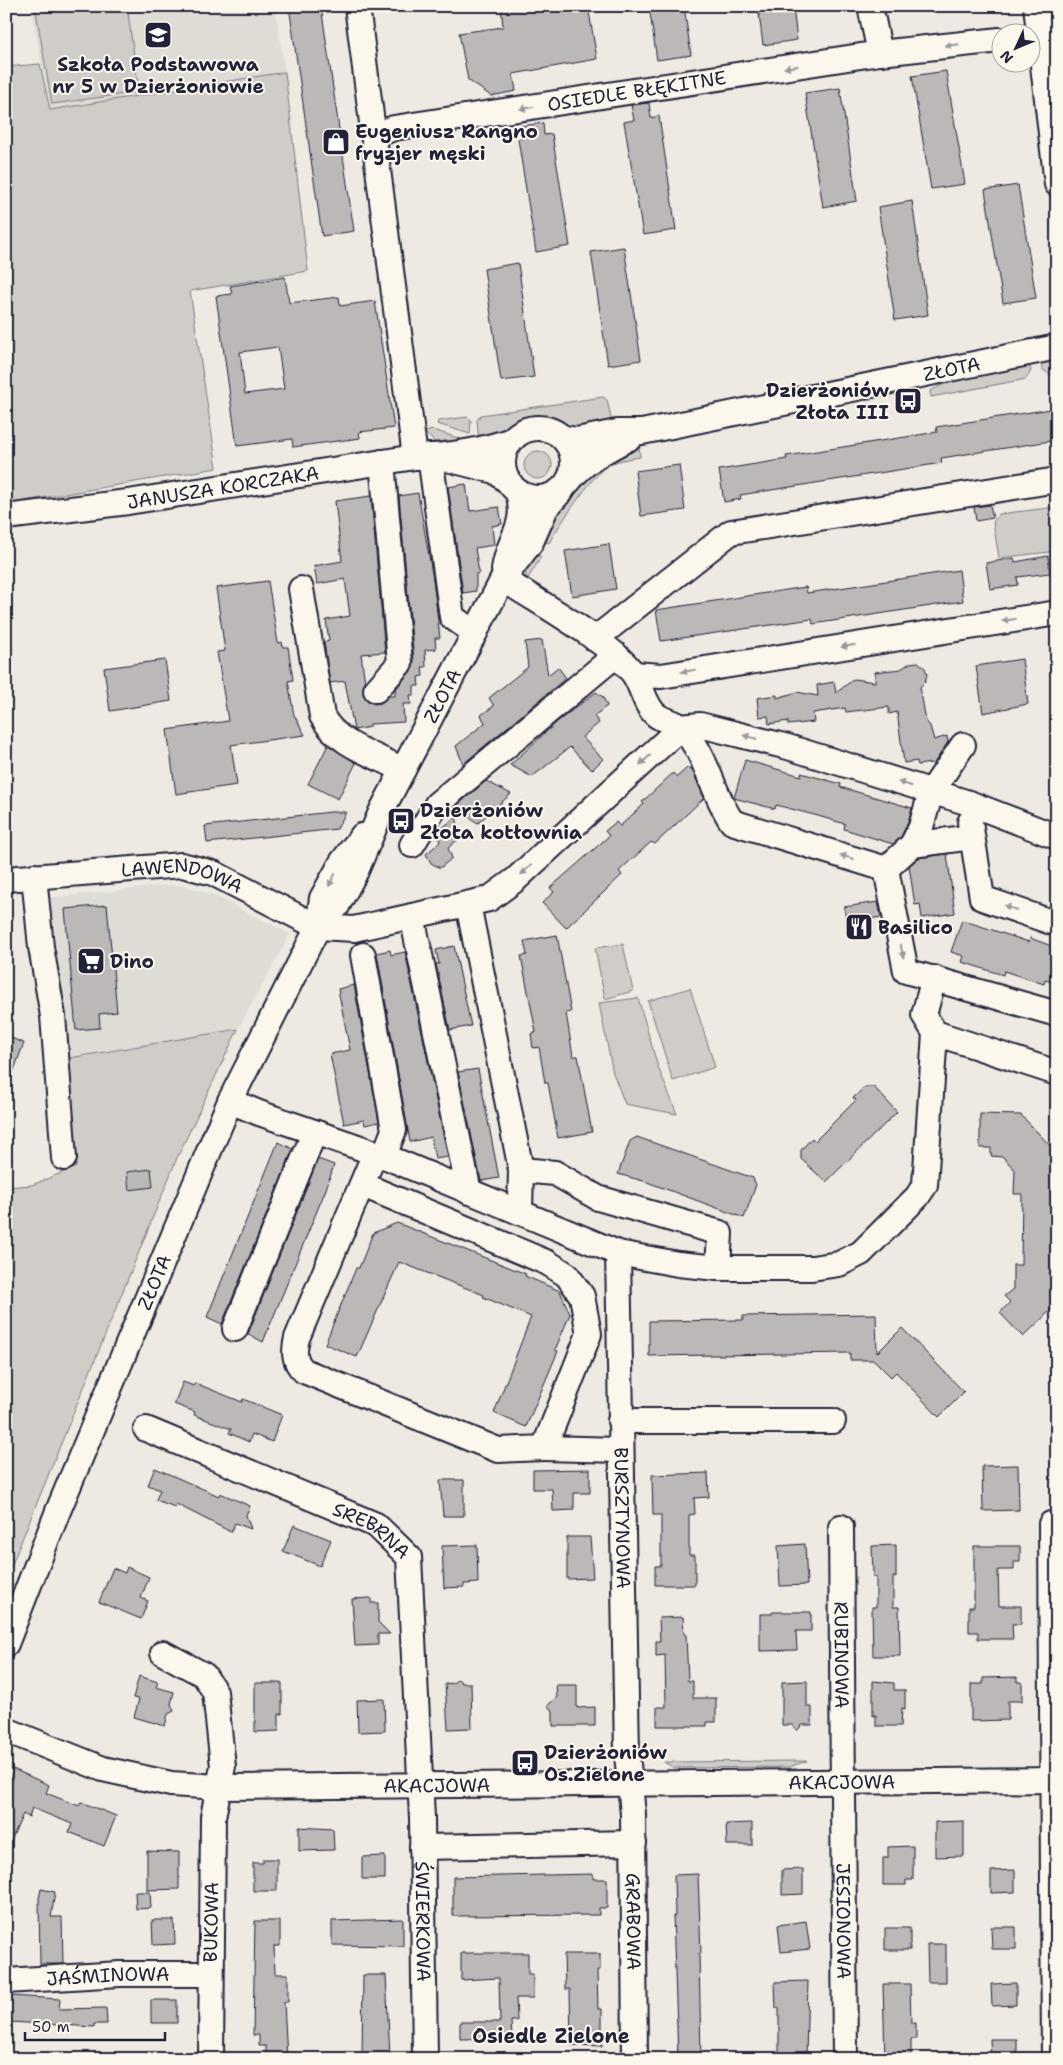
<svg xmlns="http://www.w3.org/2000/svg" width="1063" height="2065" font-family="'Shantell Sans',sans-serif">
<rect width="100%" height="100%" fill="#eeeae2"/>
<filter id="ink" filterUnits="userSpaceOnUse"><feTurbulence type="fractalNoise" baseFrequency=".02" numOctaves="2"/><feDisplacementMap in="SourceGraphic" scale="10" xChannelSelector="R" yChannelSelector="G"/><feConvolveMatrix kernelMatrix="1 2 1 2 8 2 1 2 1" color-interpolation-filters="sRGB"/></filter>
<g filter="url(#ink)">
<path fill="#dfdbd5" d="M31 6H275L285 72 50 110Z
M170 885 186 886 213 895 290 934 238 1029 64 1059 47 898Z"/>
<path fill="#d0cdc9" stroke="#797882" d="M35 6H127L139 92 52 104Z
M40 64 50 110 285 72 308 271 190 291 217 468 6 504V67Z
M1057 357V374L1050 375 1042 369 1041 361Z
M1029 363 1031 371 1026 379 931 397 930 391 961 376Z
M603 397 607 400 613 427 567 433 555 426 537 422 523 425 504 438 479 443 477 420 481 415Z
M467 417 471 420 470 434 437 424 438 421Z
M433 430 461 439 465 443H436L424 432Z
M639 444 640 457C628 459 616 460 606 467 592 476 558 527 549 543L539 540 580 475Z
M524 465a14 14 0 1 1 28 0a14 14 0 1 1-28 0Z
M1057 507V551L999 558 993 522 999 514Z
M533 550 541 557 527 580 525 570Z
M623 944 633 991 605 999 595 948Z
M690 988 715 1067 673 1081 648 1001Z
M638 998 658 1067 677 1114 625 1104 613 1073 599 1003Z
M238 1029 177 1158 6 1579V1187L32 1185 76 1167 64 1059Z
M807 1761 789 1767 674 1768 664 1762Z"/>
<path fill="#bcb8b8" stroke="#22223b" fill-rule="evenodd" d="M289 6H321L354 231 322 236Z
M501 6H588L597 59 513 74 516 91 491 96 468 80 459 33 503 27Z
M649 6H684L691 55 657 60Z
M758 6H793L797 40 763 45Z
M946 71 965 184 931 189 912 76Z
M840 88 857 201 823 207 805 93Z
M649 103 651 118 659 116 676 230 643 235 624 122 634 120 631 105Z
M543 123 544 135 552 134 570 246 536 252 518 139 523 138 521 126Z
M1018 185 1036 298 1003 303 985 190Z
M912 201 928 315 895 320 878 207Z
M624 247 641 360 608 365 591 252Z
M518 263 534 377 501 381 484 269Z
M285 277 289 303 339 297 340 306 375 301 394 428 359 432 360 438 293 447 292 439 237 446 216 296 232 294 230 286ZM278 347 284 389 245 394 240 352Z
M1057 408V440L941 458 942 463 740 495 741 499 724 502 719 470 787 459 786 456 937 432 936 427Z
M679 465 685 510 641 516 635 471Z
M466 484 470 511 499 507 502 524 492 526 494 545 475 548 479 573 476 574V591L463 593 448 487Z
M418 493 433 579 440 638H435L436 649 425 650 426 667H422L423 676 418 677 419 686H414V695H410L411 704H403L404 722 370 724V727L354 730 345 681 330 683 324 642 329 641 326 620 350 616 345 579 317 584 314 566 342 561 335 501 371 496 385 652 361 654 365 683 363 694 367 700 374 704 381 703 389 696H395V690L410 672 414 662 399 496Z
M990 505 993 518 976 521 974 507Z
M609 544 616 589 572 596 565 551Z
M1048 556 1050 573 1017 577 1018 585 990 589 986 563 1014 558 1015 562Z
M959 570 963 601 813 624 812 619 661 641 656 610 806 587 807 593Z
M268 581 278 643 282 642 283 647H288L293 680 288 681 294 715 305 735 231 745 237 785 176 794 167 730 228 721 217 652 225 651 216 588Z
M542 640 548 675 558 667 566 678 463 764 456 746 485 723 481 715 494 706 489 698 528 667 525 642Z
M1022 659 1028 704 983 713 976 666Z
M165 660 171 701 110 711 104 668Z
M918 662 925 668 927 674 925 682 920 687 926 721 930 726 934 740 947 736 948 742 933 765 931 763 918 765 917 761 904 763 897 712 889 714V707L846 712 845 708 813 713 814 722 788 725V721L769 724 768 716 759 717 757 698 777 695V698L797 692 818 696 817 685 834 682 836 693 854 679 875 682V672L901 669 910 663Z
M596 692 603 697 607 706 594 716 599 723 582 737 603 759 592 770 570 747 532 777 510 765 557 722Z
M328 745 356 763 338 799 308 784Z
M745 760 801 776V773L841 784 840 787 912 808 908 822 901 837 893 844 844 829 845 824 818 816 776 805 775 809 734 798Z
M688 767 693 772 704 798 655 844 651 842 619 871 622 875 566 928 542 903 554 892 550 888 609 836 605 831 616 822 620 826 644 804 642 802 673 773 677 777Z
M486 781 511 794 478 823 454 808Z
M331 812H346L337 829 207 843 205 826Z
M456 817 461 837 448 848 452 858 440 868 431 863 426 854 440 842 437 832Z
M947 854 955 913 922 918 920 904 915 905 909 866 918 858Z
M878 902 881 917 870 919 872 934 849 938 844 907Z
M107 905 117 1012 99 1014 100 1028 76 1030 65 909Z
M962 920 1029 942 1030 938 1057 948V983L1045 980 1044 984 1004 971 1003 975 962 962 964 956 951 952Z
M557 935 571 1012 566 1013 573 1056H578L592 1132 558 1138 548 1083H545L539 1047 533 1048 531 1034 536 1032 521 956 527 955 524 941Z
M454 946 471 1026 450 1030 436 964H439L436 950Z
M390 950 391 955 405 952 448 1157 435 1159 431 1137 410 1142 377 953Z
M354 985 379 1122 365 1125 364 1120 344 1124 330 1054 350 1050 338 989Z
M6 1036 24 1043 8 1086H6Z
M478 1069 499 1178 481 1181 458 1072Z
M865 1087H874L897 1112 826 1182 801 1159V1150L812 1138 815 1141 856 1100 853 1098Z
M980 1114 1021 1115 1057 1153V1304L1023 1337 1000 1313 1010 1302 1004 1296 1013 1289V1265H1021L1022 1194H1014L1015 1170 1003 1157 991 1156V1148H980Z
M637 1137 753 1178 756 1185 744 1218 647 1182 618 1174 630 1141Z
M278 1142 293 1149 222 1324 207 1317Z
M318 1159 334 1165 326 1189 263 1342 248 1334Z
M151 1169 153 1187 129 1190 127 1172Z
M397 1223 526 1274 525 1276 560 1291 570 1314 555 1350 558 1351 526 1427 494 1413 531 1317 483 1297 484 1295 399 1262 357 1357 325 1344 356 1268H359L373 1233Z
M876 1314 877 1353 902 1328 964 1392 939 1417 896 1372 891 1377 874 1360H850V1353L649 1356V1321L743 1320V1316Z
M183 1382 194 1386 195 1383 242 1402 243 1399 282 1415 272 1442 252 1434 249 1442 229 1433 231 1429 194 1415 195 1412 174 1404Z
M1018 1465 1019 1510 983 1511 982 1466Z
M155 1468 219 1496 220 1493 250 1506 246 1515 251 1529 235 1523 231 1532 176 1504 175 1507 156 1500 160 1490 148 1485Z
M590 1469V1493H574V1510L553 1511 552 1489H533V1470Z
M708 1473 709 1497 694 1498 695 1514 689 1515V1555H695V1585H655V1566H661V1515H653L652 1475Z
M440 1480H464V1516H443Z
M294 1525 331 1540 320 1566 283 1551Z
M567 1537H590L593 1578 567 1579Z
M805 1544 807 1585 780 1586 778 1546Z
M477 1545 478 1583 464 1584V1587L444 1588 442 1546Z
M896 1545V1577H893V1607H899L900 1656H873L872 1607H876V1577H873L872 1546Z
M974 1546H1020V1562H1014V1570H998L999 1606H1021V1624H1012L1013 1639H978V1632H969V1607H974Z
M127 1567 149 1577 141 1598 148 1601 141 1619 99 1602 113 1568 125 1573Z
M371 1598V1603H378V1622L390 1634H378V1645L355 1646 352 1599Z
M772 1612H811V1631H796L797 1650 760 1651V1614H772Z
M683 1617 684 1634H686L688 1681H693V1698H716V1722H707V1726H657V1707H666L665 1655 656 1656V1641H660L659 1618Z
M139 1676 158 1682 156 1687 174 1692 171 1704 174 1711 168 1714 165 1726 134 1717 139 1699 133 1698Z
M1017 1677V1682H1022V1701H1008V1720L971 1721V1684H983V1678Z
M458 1679 462 1683H471L472 1728 448 1729 445 1684 453 1683Z
M807 1681V1707H812V1725H802L797 1731 792 1725H782V1682Z
M873 1681 894 1683V1690H905V1709L902 1708 901 1726H876V1715L873 1716Z
M255 1683H282V1714H279V1731L255 1732Z
M556 1685H577V1708L595 1707V1726H553V1711L547 1706 557 1697Z
M384 1699 385 1731 358 1732 357 1700Z
M13 1769 49 1785 46 1793 79 1806 81 1802 116 1816 104 1846 69 1832 72 1824 32 1808 29 1817 23 1814 6 1852V1787Z
M964 1821V1856L935 1857V1822Z
M752 1823V1845H727L726 1824Z
M299 1827 333 1829 334 1850 299 1851Z
M913 1846V1880H906V1885H883V1858H888V1847Z
M147 1851 179 1852V1889L147 1890Z
M385 1856V1879H362V1857Z
M263 1859H277V1891H253V1863H263Z
M803 1869V1894L782 1895V1870Z
M1015 1870V1892L991 1893V1871Z
M593 1874V1879H607V1908H599V1915L453 1916V1877Z
M698 1874 701 1954H699L701 2058 678 2057 673 1916H675L674 1875Z
M41 1889 55 1892 51 1917H62L63 1964H40L39 1898Z
M135 1892H150L151 1908 136 1909Z
M403 1919V1946L332 1945V1921Z
M152 1920H174L175 1944 153 1945Z
M255 1921H280V1946H274L275 1974H288V2002H284L287 2059H266V2046H259V2035H253Z
M806 1921 810 1949 781 1952 778 1925Z
M991 1927H1016V1949H992Z
M885 1928H910V1950H885Z
M927 1944H946V1982H928Z
M461 1953H528V1974H533V1998H516L517 2021H511L512 2038 460 2039V2022H500L499 1978 461 1980Z
M564 1954H600V1970H597L598 2009H602V2046L571 2045 570 1989H565Z
M363 1975H386L390 2057 362 2058Z
M808 1981 806 2057H779V2008H776L775 1982Z
M1016 1983V2005L992 2006 991 1984Z
M883 1984H910L911 2023H916V2039H911V2059H885Z
M10 1996 60 1999 59 2009 106 2008 107 2024H94V2027L10 2022Z
M151 2000H177V2023H151Z
M990 2039H1017V2059H991Z"/>
<g fill="none" stroke-linecap="round" stroke-linejoin="round">
<defs>
<g id="minor">
<path d="M357 6 415 457"/>
<path d="M870 6 880 53"/>
<path d="M1036 6 1057 184"/>
<path id="s1" d="M373 136 394 128 880 53 1000 40"/>
<circle cx="538" cy="463" r="35"/>
<path id="s2" d="M563 438 577 440 617 432H642L1057 347"/>
<path d="M430 456 452 617 475 633"/>
<path d="M447 459 495 471 510 483"/>
<path d="M569 481C585 460 608 449 631 437"/>
<path id="s3" d="M6 517 128 502 415 457C449 456 481 451 512 440"/>
<path d="M504 570C508 536 528 528 518 492"/>
<path d="M503 579C541 604 606 639 633 673 642 685 644 704 655 714 662 721 675 721 682 728 707 754 712 793 732 822L886 869 912 845 972 837"/>
<path d="M301 589 322 716C337 745 376 755 403 770"/>
<path d="M595 639 731 532 1057 480"/>
<path d="M634 674 661 676 1057 613"/>
<path d="M376 690 400 663 382 462"/>
<path d="M970 822 982 898 1057 924"/>
<path d="M412 845 437 804 616 655"/>
<path d="M912 845 921 827 931 792 963 745"/>
<path d="M886 869 906 971 1057 1014"/>
<path d="M34 876 41 947 53 1016 64 1158"/>
<path id="s4" d="M6 879 182 865 213 873 318 927 354 929 489 899 515 880 681 727 700 725 788 747 969 803 1057 837"/>
<path d="M468 904 521 1170 520 1212"/>
<path d="M412 916 469 1192"/>
<path d="M318 927 322 898 342 862 362 836"/>
<path d="M363 955 394 1130 384 1156"/>
<path d="M935 1033 1057 1073"/>
<path d="M230 1101 259 1113 384 1156 618 1253 678 1264 718 1268H812L839 1264 861 1253 917 1197 925 1185 935 1033 924 1015 934 978"/>
<path d="M521 1170 555 1173 598 1198 720 1233 718 1268"/>
<path d="M363 1185 548 1263 567 1275 582 1296 589 1334 544 1448 498 1450 304 1371C293 1361 294 1351 297 1338L375 1153"/>
<path id="s5" d="M618 1253 627 1754 633 1814 635 2059"/>
<path d="M235 1329 314 1133"/>
<path d="M620 1421H833"/>
<path id="s6" d="M146 1429 376 1525 409 1557 422 1818 425 2059"/>
<path d="M544 1448 620 1450"/>
<path d="M1051 1524 1054 2059"/>
<path id="s7" d="M841 1527 845 2059"/>
<path id="s8" d="M6 1644 58 1511 230 1101 318 927 337 906 356 871 381 812 503 579 531 542 546 508 562 490"/>
<path d="M163 1653 204 1675 215 1692 223 1766 213 1817 211 2059"/>
<path id="s9" d="M6 1730 103 1769 171 1784 219 1787 1057 1780"/>
<path d="M422 1847 634 1843"/>
<path id="s10" d="M6 1981 120 1974H210"/>
</g>
</defs>
<use href="#minor" stroke="#22223b" stroke-width="28"/>
<use href="#minor" stroke="#fbf7ec" stroke-width="24"/>
</g>
<defs><path id="oneway-solid" d="M-6-.8H1V-3.2L6.5 0L1 3.2V.8H-6Z" transform="scale(1.25)"/></defs>
<g fill="#99979c">
<use href="#oneway-solid" transform="translate(952 45) rotate(174)"/>
<use href="#oneway-solid" transform="translate(791 67) rotate(171)"/>
<use href="#oneway-solid" transform="translate(527 108) rotate(171)"/>
<use href="#oneway-solid" transform="translate(1009 620) rotate(171)"/>
<use href="#oneway-solid" transform="translate(848 646) rotate(171)"/>
<use href="#oneway-solid" transform="translate(688 671) rotate(171)"/>
<use href="#oneway-solid" transform="translate(750 737) rotate(-165)"/>
<use href="#oneway-solid" transform="translate(645 760) rotate(138)"/>
<use href="#oneway-solid" transform="translate(905 784) rotate(-163)"/>
<use href="#oneway-solid" transform="translate(847 857) rotate(-162)"/>
<use href="#oneway-solid" transform="translate(526 870) rotate(137)"/>
<use href="#oneway-solid" transform="translate(332 880) rotate(118)"/>
<use href="#oneway-solid" transform="translate(1011 908) rotate(-161)"/>
<use href="#oneway-solid" transform="translate(902 951) rotate(78)"/>
</g>
</g>
<defs>
<symbol id="school-square" viewBox="-11 -11 22 22"><rect x="-9" y="-9" width="18" height="18" rx="4" fill="#22223b" stroke="#fbf7ec"/><path d="M0-5L7-2L0 1L-7-2ZM-4 1L0 2.5L4 1V4Q0 6-4 4Z" fill="#fff"/></symbol>
<symbol id="shop-square" viewBox="-11 -11 22 22"><rect x="-9" y="-9" width="18" height="18" rx="4" fill="#22223b" stroke="#fbf7ec"/><path d="M-5-2.5h2.3a2.7 3.5 0 0 1 5.4 0H5L5.5 6h-11ZM-1.5-2.5h3a1.5 2.3 0 0 0-3 0Z" fill="#fff"/></symbol>
<symbol id="bus-square" viewBox="-11 -11 22 22"><rect x="-9" y="-9" width="18" height="18" rx="4" fill="#22223b" stroke="#fbf7ec"/><path d="M-5-6H5V4H4V6H2V4H-2V6H-4V4H-5ZM-3.5-4V0h7V-4ZM-3.5 1.2v1.5H-2V1.2ZM2 1.2v1.5H3.5V1.2Z" fill="#fff"/></symbol>
<symbol id="restaurant-square" viewBox="-11 -11 22 22"><rect x="-9" y="-9" width="18" height="18" rx="4" fill="#22223b" stroke="#fbf7ec"/><path d="M-5-6h1v4h1v-4h1v4h1v-4h1v5L-1.5 .5V6h-2V.5L-5-1ZM5-6V6H3V1.5H1.5Q1.5-4 5-6Z" fill="#fff"/></symbol>
<symbol id="supermarket-square" viewBox="-11 -11 22 22"><rect x="-9" y="-9" width="18" height="18" rx="4" fill="#22223b" stroke="#fbf7ec"/><path d="M-6-5.5h2.5l.6 2H6L4.5 2H-2.5L-4.4-4H-6ZM-1.5 3.2a1.3 1.3 0 1 0 .1 0ZM3 3.2a1.3 1.3 0 1 0 .1 0Z" fill="#fff"/></symbol>
</defs>
<g fill-rule="evenodd">
<use href="#school-square" x="142" y="19" width="32" height="32"/>
<use href="#shop-square" x="320" y="126" width="32" height="32"/>
<use href="#bus-square" x="892" y="385" width="32" height="32"/>
<use href="#bus-square" x="385" y="805" width="32" height="32"/>
<use href="#restaurant-square" x="843" y="911" width="32" height="32"/>
<use href="#supermarket-square" x="75" y="945" width="32" height="32"/>
<use href="#bus-square" x="509" y="1747" width="32" height="32"/>
</g>
<g text-anchor="middle" dominant-baseline="central" stroke-width="4" stroke-linejoin="round" paint-order="stroke">
<g font-size="19" font-weight="bold" fill="#22223b" stroke="#fbf7ec" text-anchor="start">
<text x="158" y="64" text-anchor="middle">Szkoła Podstawowa<tspan x="158" dy="22">nr 5 w Dzierżoniowie</tspan></text>
<text x="355" y="131">Eugeniusz Rangno<tspan x="355" dy="22">fryzjer męski</tspan></text>
<text x="889" y="390" text-anchor="end">Dzierżoniów<tspan x="889" dy="22">Złota III</tspan></text>
<text x="420" y="810">Dzierżoniów<tspan x="420" dy="22">Złota kotłownia</tspan></text>
<text x="878" y="927">Basilico</text>
<text x="110" y="961">Dino</text>
<text x="544" y="1752">Dzierżoniów<tspan x="544" dy="22">Os.Zielone</tspan></text>
</g>
<g font-size="19" fill="#22223b" stroke="#fbf7ec">
<text stroke="none"><textPath href="#s1" startOffset="268">OSIEDLE BŁĘKITNE</textPath></text>
<text stroke="none"><textPath href="#s2" startOffset="396">ZŁOTA</textPath></text>
<text stroke="none"><textPath href="#s3" startOffset="219">JANUSZA KORCZAKA</textPath></text>
<text stroke="none"><textPath href="#s8" startOffset="1046">ZŁOTA</textPath></text>
<text stroke="none"><textPath href="#s4" startOffset="178">LAWENDOWA</textPath></text>
<text stroke="none"><textPath href="#s8" startOffset="391">ZŁOTA</textPath></text>
<text stroke="none"><textPath href="#s5" startOffset="265">BURSZTYNOWA</textPath></text>
<text stroke="none"><textPath href="#s6" startOffset="248">SREBRNA</textPath></text>
<text stroke="none"><textPath href="#s7" startOffset="128">RUBINOWA</textPath></text>
<text stroke="none"><textPath href="#s9" startOffset="845">AKACJOWA</textPath></text>
<text stroke="none"><textPath href="#s9" startOffset="440">AKACJOWA</textPath></text>
<text stroke="none"><textPath href="#s7" startOffset="394">JESIONOWA</textPath></text>
<text stroke="none"><textPath href="#s5" startOffset="669">GRABOWA</textPath></text>
<text transform="translate(211 1922) rotate(-89)">BUKOWA</text>
<text stroke="none"><textPath href="#s6" startOffset="660">ŚWIERKOWA</textPath></text>
<text stroke="none"><textPath href="#s10" startOffset="102">JAŚMINOWA</textPath></text>
</g>
<g font-size="20" font-weight="bold" fill="#22223b" stroke="#fbf7ec">
<text x="551" y="2036">Osiedle Zielone</text>
</g>
</g>
<rect width="1063" height="2065" fill="none" stroke="#fbf7ec" stroke-width="25"/>
<rect x="12" y="12" width="1038" height="2040" fill="none" stroke="#22223b" stroke-width="2" filter="url(#ink)"/>
<g transform="translate(1016 48) rotate(226)"><circle r="24" fill="#fbf7ec" stroke="#a4a2a5"/>
<path d="M0-4L9 19L0 12L-9 19Z" fill="#22223b"/>
<text y="-8" font-size="14" font-weight="bold" text-anchor="middle" fill="#22223b">N</text>
</g>
<path d="M25 2032v8h140v-8" fill="none" stroke="#22223b" stroke-width="2.5"/>
<text x="32" y="2032" font-size="15" fill="#22223b" stroke="#fbf7ec" stroke-width="4" paint-order="stroke">50 m</text>
</svg>
